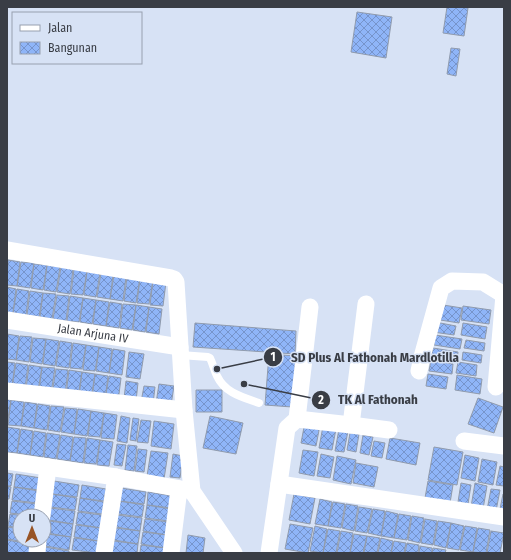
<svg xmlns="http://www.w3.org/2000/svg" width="511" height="560" font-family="'Fira Sans Condensed',sans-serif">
<defs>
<pattern id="building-cross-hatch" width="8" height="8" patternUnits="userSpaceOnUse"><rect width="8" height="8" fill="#8fb5f8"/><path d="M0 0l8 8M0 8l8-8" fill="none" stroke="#7694cb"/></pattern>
</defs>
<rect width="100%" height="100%" fill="#d7e2f5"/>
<path fill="url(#building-cross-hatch)" stroke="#909bad" d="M447 7H459L468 8 464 36 443 33Z
M357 12 392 17 386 58 351 52Z
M451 48 460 49 456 76 447 74Z
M8 260 20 262 17 286 7 285Z
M21 262 34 263 30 288 17 286Z
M34 264 47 265 43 290 31 288Z
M47 265 60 267 56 292 44 290Z
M61 267 73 269 70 294 57 292Z
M74 269 87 271 83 295 71 294Z
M87 271 100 273 96 297 84 295Z
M101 273 113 275 110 299 97 297Z
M114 275 126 277 123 301 110 299Z
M127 277 140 278 136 303 124 301Z
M140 278 153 280 149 304 137 303Z
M153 280 166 282 163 306 150 305Z
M7 287 16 289 13 313 7 312Z
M17 289 29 291 26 315 13 313Z
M30 291 43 293 39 317 27 315Z
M43 293 56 294 52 319 40 317Z
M57 295 69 296 66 321 53 319Z
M70 296 83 298 79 322 67 321Z
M83 298 96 300 92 324 80 322Z
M96 300 109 302 106 326 93 324Z
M110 302 122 304 119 328 106 326Z
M123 304 136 305 132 330 120 328Z
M437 304 462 308 459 323 434 319Z
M136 305 149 307 145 332 133 330Z
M463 306 491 310 489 324 461 320Z
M149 307 162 309 159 334 146 332Z
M435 322 456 326 454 335 433 332Z
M195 323 296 331 295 354 193 347Z
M463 323 487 327 485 339 461 335Z
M7 334 19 336 16 360 7 359Z
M435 335 462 339 460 349 434 345Z
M20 336 32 337 29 362 16 360Z
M33 338 46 339 42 364 30 362Z
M46 339 59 341 55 366 43 364Z
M466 340 485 343 484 351 464 348Z
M60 341 72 343 69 368 56 366Z
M73 343 86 345 82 369 70 368Z
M86 345 99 347 95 371 83 370Z
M99 347 112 349 109 373 96 371Z
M433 348 458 352 457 361 431 357Z
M113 349 125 351 122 375 109 373Z
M129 352 144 354 140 379 126 377Z
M463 352 482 355 481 363 462 360Z
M269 354 296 356 292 407 265 405Z
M431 360 453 364 452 374 429 371Z
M7 362 15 363 12 387H7Z
M458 362 477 365 476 376 456 373Z
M16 363 28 365 25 389 12 387Z
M29 365 42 367 38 391 26 389Z
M42 367 55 368 51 393 39 391Z
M56 369 68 370 65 395 52 393Z
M69 370 82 372 78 397 66 395Z
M82 372 95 374 91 399 79 397Z
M95 374 108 376 105 400 92 399Z
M428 374 448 377 446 389 426 386Z
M457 375 482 379 480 394 455 390Z
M109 376 121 378 118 402 105 400Z
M126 381 138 383 136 401 124 399Z
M159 384 174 386 171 405 156 403Z
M144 386 155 387 153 404 141 402Z
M196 390H222V412H196Z
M478 398 503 407 494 433 468 424Z
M7 399 11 400 7 424Z
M11 400 24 402 21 426 8 425Z
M25 402 37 404 34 428 21 426Z
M38 404 50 406 47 430 34 428Z
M51 406 64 407 60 432 48 430Z
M65 408 77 409 74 434 61 432Z
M78 409 91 411 87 436 74 434Z
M91 411 104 413 100 437 88 436Z
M104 413 117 415 114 439 101 438Z
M121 416 130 418 127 443 117 441Z
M210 416 243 423 236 454 203 448Z
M133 418 139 419 136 441 130 440Z
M141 420 151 421 148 443 137 442Z
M154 421 174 424 171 449 151 446Z
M305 422 320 425 316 446 301 443Z
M323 426 336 429 332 450 319 448Z
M7 427 20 429 17 453 7 452Z
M21 429 33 431 30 455 17 453Z
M339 429 348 431 344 452 335 451Z
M34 431 46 433 43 457 30 455Z
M47 433 60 435 56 459 44 457Z
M350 433 359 434 356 452 347 450Z
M61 435 73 437 70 461 57 459Z
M363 435 373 437 369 455 360 453Z
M74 437 86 438 83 463 70 461Z
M87 438 100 440 96 464 84 463Z
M390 438 420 443 416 465 386 459Z
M100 440 113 442 109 466 97 465Z
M374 441 385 443 382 458 371 456Z
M117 444 126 445 122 466 114 465Z
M128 445 137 446 134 471 125 470Z
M434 447 463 452 457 485 428 480Z
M138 449 147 450 144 472 135 471Z
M303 450 318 452 314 476 299 473Z
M151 451 168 453 164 479 147 476Z
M173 454 183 456 180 478 170 477Z
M321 454 334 457 330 478 317 476Z
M465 455 479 458 475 481 461 478Z
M337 456 356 460 351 484 333 480Z
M482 459 497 462 493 485 478 482Z
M356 463 378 467 374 487 353 483Z
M500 466 504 467V486L496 485Z
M7 473 13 474 11 486H7Z
M16 474 41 478 39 490 14 487Z
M54 481 79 485 77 497 52 494Z
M428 481 453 485 450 503 425 498Z
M461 483 471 485 468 504 458 502Z
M475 483 487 486 483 509 471 507Z
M82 485 106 489 104 501 80 498Z
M7 486 11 487 9 499H7Z
M14 487 39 491 37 503 12 500Z
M121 488 146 492 144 504 119 501Z
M491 489 500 490 496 511 487 510Z
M148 492 173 496 171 508 147 505Z
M52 494 77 498 75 510 50 507Z
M294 494 315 498 310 524 289 520Z
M503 494H504V515L499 514Z
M80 498 104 502 102 514 78 511Z
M320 499 332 502 328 526 315 524Z
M12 501 37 504 35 516 10 513Z
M119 501 144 505 142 517 118 514Z
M333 502 345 504 341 528 328 526Z
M346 504 358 506 354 531 342 528Z
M147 505 171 509 169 521 145 518Z
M359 507 372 509 367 533 355 531Z
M50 508 75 511 73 524 49 520Z
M373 509 385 511 381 536 368 533Z
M386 511 398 514 394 538 381 536Z
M78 512 102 515 101 528 76 524Z
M10 514 25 516H20V528L8 526Z
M399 514 411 516 407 540 394 538Z
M117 515 142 518 140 531 116 527Z
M412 516 424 518 420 543 408 540Z
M145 519 169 522 167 535 143 531Z
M425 519 437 521 433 545 421 543Z
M49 521 73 524 71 537 47 533Z
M438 521 451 523 446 548 434 545Z
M451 523 464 526 459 550 447 548Z
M290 524 313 528 308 553 285 549Z
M76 525 101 528 99 541 74 537Z
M315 526 327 529 323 553 310 551Z
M465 526 477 528 473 552 460 550Z
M8 527 20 529V540H31V543L7 539Z
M116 528 140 531 138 544 114 540Z
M478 528 490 530 486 553 473 552Z
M328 529 340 531 336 553H323Z
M341 531 353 533 350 553H337Z
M491 531 504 533 500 553H487Z
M143 532 167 535 166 548 141 544Z
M47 534 71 537 69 550 45 546Z
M354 534 367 536 363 553H350Z
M188 535 205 538 203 553H186Z
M367 536 380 538 377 553H364Z
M74 538 99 541 97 553 72 550Z
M381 538 393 541 391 553H378Z
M7 540 31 544 30 553H7Z
M114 541 138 544 137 553H112Z
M394 541 406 543 404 553H391Z
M407 543 419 545 418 553H405Z
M141 545 165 548V553H140Z
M420 546 432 548V553H419Z
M45 547 69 551V553H44Z
M433 548 446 550 445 553H432Z"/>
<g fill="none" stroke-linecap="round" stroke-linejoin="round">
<path stroke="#fff" stroke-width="8" d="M180 355 208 357 210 358C213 364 214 370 217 376 225 393 242 397 259 403"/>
<g stroke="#fff" stroke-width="17">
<path d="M7 250 171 278 174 279 176 282 184 410 192 491 234 553"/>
<path id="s1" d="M7 320 180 347"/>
<path d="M419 371 422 357 441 288 452 281 483 282 504 295"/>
<path d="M496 387 504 295"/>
<path d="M7 391 184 410"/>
<path d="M297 419 351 425 389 430"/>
<path d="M351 425 366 304"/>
<path d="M464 441 504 446"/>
<path d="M7 461 116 477 192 491"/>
<path d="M279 484 504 517"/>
<path d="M42 516 48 467"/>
<path d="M37 553 38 540"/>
<path d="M104 553 116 477"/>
<path d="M171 553 179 489"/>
<path d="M269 553 287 428 297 419 310 307"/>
</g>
</g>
<g text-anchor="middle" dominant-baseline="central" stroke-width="3" stroke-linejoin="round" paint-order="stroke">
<g font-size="12" fill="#393d45" stroke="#d7e2f5">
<text stroke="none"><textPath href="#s1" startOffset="87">Jalan Arjuna IV</textPath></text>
</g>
</g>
<path fill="none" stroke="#393d45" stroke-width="1.5" d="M217 369L273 357M244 384L321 400"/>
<g fill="#393d45" stroke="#d7e2f5" stroke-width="1.5">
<circle cx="217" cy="369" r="4"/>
<circle cx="244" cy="384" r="4"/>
<circle cx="273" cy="357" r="10"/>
<circle cx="321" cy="400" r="10"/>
</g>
<g font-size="12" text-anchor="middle" font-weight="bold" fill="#fff">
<text x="273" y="361">1</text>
<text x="321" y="404">2</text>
</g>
<g font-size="13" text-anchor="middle" font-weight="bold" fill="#393d45" stroke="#d7e2f5" stroke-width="3" stroke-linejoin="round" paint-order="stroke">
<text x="375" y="362">SD Plus Al Fathonah Mardlotilla</text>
<text x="378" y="404">TK Al Fathonah</text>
</g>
<rect width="511" height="560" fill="none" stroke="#393d45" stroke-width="16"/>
<rect x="12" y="12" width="130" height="52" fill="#d7e2f5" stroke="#98a0af"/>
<rect x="20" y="25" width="20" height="6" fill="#ffffff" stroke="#98a0af"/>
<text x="48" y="32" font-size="12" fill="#393d45">Jalan</text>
<rect x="20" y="42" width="20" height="12" fill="url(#building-cross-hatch)" stroke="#98a0af"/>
<text x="48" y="52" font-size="12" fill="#393d45">Bangunan</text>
<g transform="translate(32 528)"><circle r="19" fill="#d7e2f5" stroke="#98a0af"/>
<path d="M0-3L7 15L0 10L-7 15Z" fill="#975325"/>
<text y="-6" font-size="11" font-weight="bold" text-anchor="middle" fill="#393d45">U</text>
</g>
</svg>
